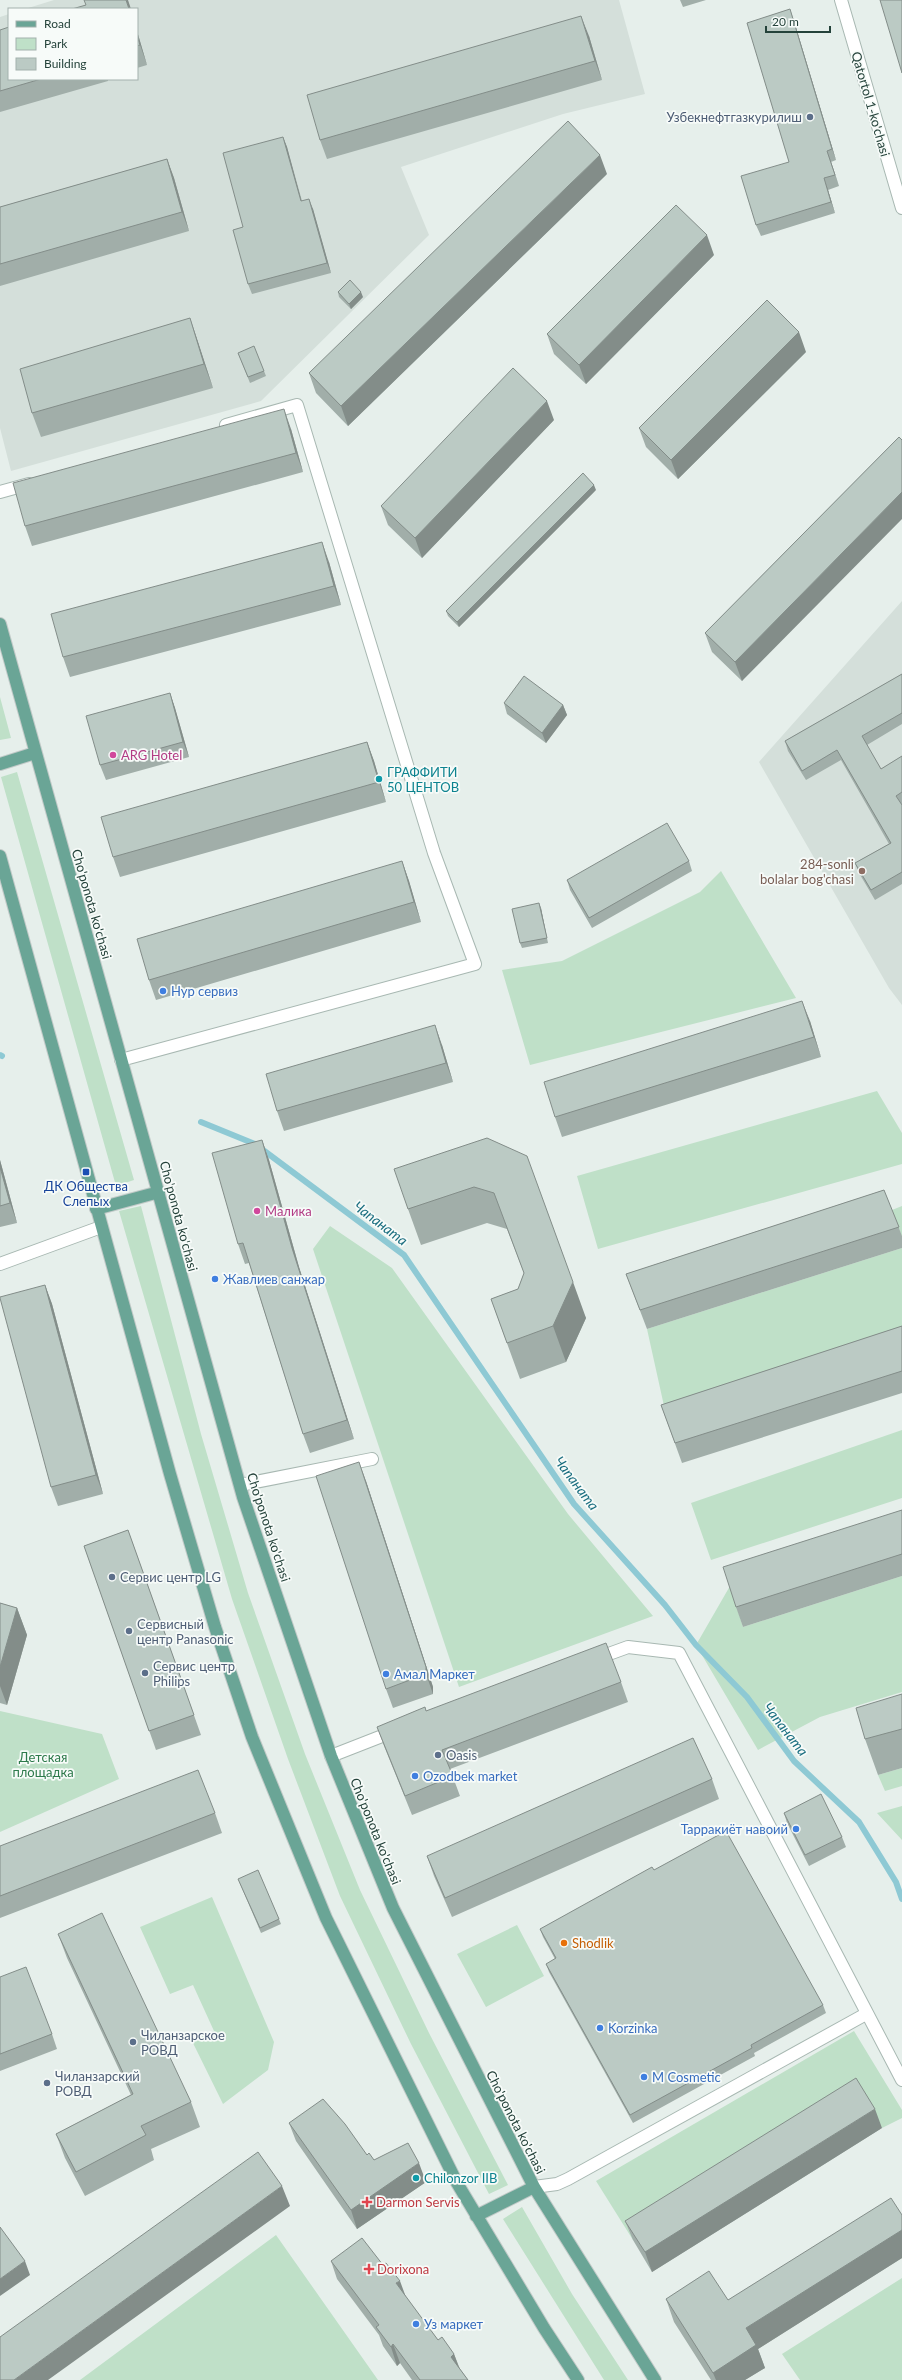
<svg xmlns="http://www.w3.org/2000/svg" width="902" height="2380" font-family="Lato,sans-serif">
<rect width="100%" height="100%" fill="#e6efeb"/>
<path fill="#d4dfda" d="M54 0H619L645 94 563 114 401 167 429 235 261 401 11 471 0 428V17L9 14V79H137V9H25Z
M902 601V1005L889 988 759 762Z"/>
<path fill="#bfe0c8" d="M0 697 11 738 0 740Z
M17 772 134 1180 116 1186 1 777Z
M721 871 796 998 530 1065 502 970 562 961 700 892Z
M877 1091 902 1133V1164L598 1249 577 1176Z
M141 1206 201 1434 248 1593 305 1754 360 1890 429 2033 508 2185 489 2194 411 2044 340 1896 288 1759 232 1599 119 1211Z
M902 1206V1237L892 1210Z
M330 1226 392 1268 568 1514 653 1616 459 1687 313 1249Z
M902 1248V1348L668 1424 647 1329Z
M902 1430V1498L711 1560 691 1503Z
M902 1576V1692L820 1717 758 1750 696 1645 730 1586 743 1627Z
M0 1711 102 1734 119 1779 0 1832Z
M902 1768V1786L885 1791 878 1775Z
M902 1806V1840L877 1813Z
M212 1897 274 2042 268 2070 223 2104 192 2041 214 2031 193 1985 170 1994 140 1927Z
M517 1925 544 1976 486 2007 457 1954Z
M854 2031 902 2110V2118L882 2128 863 2098 633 2240 596 2181Z
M522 2207 572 2294 628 2380H604L503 2219Z
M276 2235 378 2380H80Z
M902 2278V2380H800L782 2354Z"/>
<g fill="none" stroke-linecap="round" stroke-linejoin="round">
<path stroke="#8ec9d4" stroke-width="6" d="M0 1055 2 1056
M201 1122 255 1144 404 1255 574 1504 665 1605 696 1645 747 1697 794 1761 859 1822 896 1882 902 1899"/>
<defs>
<path id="minor" d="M841 0 902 208
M0 492 29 484
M121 1060 475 964 434 853 297 405 226 425
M0 1264 101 1227
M240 1485 372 1459
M595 1659 628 1647 679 1653 902 2080
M331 1756 395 1731
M534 2187 557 2184 568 2179 866 2014"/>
<path id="major" d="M0 624 243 1497 331 1756 393 1908 534 2187 655 2380
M0 764 35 753
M0 856 170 1474 215 1627 252 1737 326 1918 457 2183 544 2328 578 2380
M96 1209 159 1192
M476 2216 534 2187"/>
</defs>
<use href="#minor" stroke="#a8b8b2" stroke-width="14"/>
<use href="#major" stroke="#c2cac8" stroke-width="14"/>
<use href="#minor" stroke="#fff" stroke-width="12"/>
<use href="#major" stroke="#6aa596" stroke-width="12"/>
</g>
<path fill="#a1aea9" d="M680 0H706L683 7Z
M794 21 836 160 831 162 839 186 828 190 835 213 761 236 756 225 789 162Z
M0 30 9 79H108V81L0 112Z
M137 31 147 65 137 68Z
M589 36 602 80 327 159 320 140Z
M283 137 287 147 302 201 313 209 331 273 252 294 248 284 243 227Z
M167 159 174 178 189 231 0 286V207Z
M607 174 348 426 316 393 309 373Z
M714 255 586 384 554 354 547 334Z
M338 292 363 297 351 309 339 297Z
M190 318 198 342 213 388 41 437 32 413Z
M806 352 678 479 646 447 639 428Z
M238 353 264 371 266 376 250 383Z
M554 420 422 558 388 525 381 506Z
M291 429 303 472 32 546 25 526Z
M899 437 742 681 712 652 705 633Z
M596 490 459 627 448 616 446 611Z
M329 562 341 605 70 677 63 657Z
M902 674V724L867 745 881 769 902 756V804H901L902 805V884L875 900 859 873 855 863 889 844 841 760 806 780 788 751 785 741Z
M170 693 175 708 189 757 106 780 100 765Z
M504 703 563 705 567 715 546 743 507 714Z
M367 742 374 761 386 802 120 877 113 857Z
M402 861 409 881 421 922 156 1000 149 980Z
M689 861 692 871 592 928 570 890 567 880Z
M541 908 548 943 522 948 520 943Z
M810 1021 821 1057 562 1137 555 1117Z
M442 1045 453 1082 284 1131 277 1111Z
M487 1138 586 1318 566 1362 520 1379 491 1299 518 1289 524 1273 507 1229 487 1223 421 1245 408 1209Z
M262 1140 269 1160 299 1267 354 1439 310 1453 303 1434 249 1263 245 1264 238 1244Z
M0 1160 17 1223 0 1227Z
M884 1190 902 1236V1248L647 1329 626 1274Z
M45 1285 52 1304 103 1494 58 1506 51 1487Z
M902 1326V1393L682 1463 661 1405Z
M366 1481 433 1687V1694L393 1708 386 1689Z
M902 1510V1576L743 1627 736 1607Z
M128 1530 201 1735 156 1750 84 1546Z
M0 1603 17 1608 27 1635 7 1705 0 1703Z
M621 1682 628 1702 450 1769 460 1796 412 1815 384 1746 377 1727 426 1711Z
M902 1694V1768L878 1775 865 1739Z
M712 1779 719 1799 452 1917 434 1876 427 1856Z
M215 1813 222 1833 0 1918V1846Z
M784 1813 842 1837 846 1847 809 1866 787 1823Z
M654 1870 823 2005 826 2013 754 2053 755 2056 633 2123 549 1972 546 1964 555 1959 543 1937 540 1929Z
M238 1879 279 1919 281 1924 261 1933Z
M58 1934 191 2102 200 2127 151 2149 154 2160 85 2196 65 2158 56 2134 131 2095 67 1958Z
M0 1977 52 2034 57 2049 0 2071Z
M289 2123 367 2155 374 2160 426 2182 357 2229 296 2141Z
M882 2128 652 2272 633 2240 625 2221Z
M902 2215V2258L758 2349 765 2368 745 2380H711L674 2322 666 2299 728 2300Z
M331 2261 405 2296 438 2340 454 2354 460 2369 468 2380H412L400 2363 397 2366 383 2346 379 2335 337 2279Z"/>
<path fill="#838d89" d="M126 0H128L131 9H129Z
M790 9 794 21 836 160 832 149Z
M581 16 589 36 602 80 595 61Z
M137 31 147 65 137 36Z
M283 137 287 147 304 211 301 201Z
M827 151 831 162 839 186 835 175Z
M600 155 607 174 348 426 341 406Z
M167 159 174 178 189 231 182 212Z
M824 178 828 190 835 213 831 202Z
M309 199 313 209 331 273 327 263Z
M707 235 714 255 586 384 579 365Z
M361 292 363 297 351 309 349 304Z
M190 318 198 342 213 388 204 364Z
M799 332 806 352 678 479 671 460Z
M547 401 554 420 422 558 415 538Z
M284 409 291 429 303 472 296 453Z
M594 485 596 490 459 627 457 622Z
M902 492V519L742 681 735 662Z
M322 542 329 562 341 605 334 586Z
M170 693 175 708 189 757 183 742Z
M563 705 567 715 546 743 542 733Z
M367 742 374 761 386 802 379 782Z
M402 861 409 881 421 922 414 902Z
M539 903 541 908 548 943 547 938Z
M802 1001 810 1021 821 1057 814 1037Z
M435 1025 442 1045 453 1082 446 1063Z
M262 1140 269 1160 299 1267 354 1439 347 1420 292 1248Z
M0 1160 17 1223 10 1203 0 1167Z
M573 1282 586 1318 566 1362 553 1326Z
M45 1285 52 1304 103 1494 96 1475Z
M359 1462 366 1481 433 1687V1694L426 1674Z
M17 1608 27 1635 7 1705 0 1686V1667Z
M875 2109 882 2128 652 2272 645 2252Z
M419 2163 426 2182 357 2229 351 2210Z
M282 2186 290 2206 48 2380H14Z
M902 2230V2258L758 2349 765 2368 745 2380H716L713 2373 746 2328Z
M25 2261 30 2275 0 2296V2279Z
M400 2281 407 2300 396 2283Z
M393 2344 400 2363 397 2366 391 2347Z
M454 2354 461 2373 451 2357Z"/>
<path fill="#bbcac4" stroke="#838d89" d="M84 0H126L129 9H72L86 5Z
M880 0H902V73L899 63Z
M790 9 832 149 827 151 835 175 824 178 831 202 756 225 741 176 789 162 747 23Z
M581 16 595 61 320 140 307 95Z
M9 27V79H41L0 91V30Z
M137 36 140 45 137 46Z
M568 121 600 155 341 406 309 373Z
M283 137 301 201 309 199 327 263 248 284 233 230 243 227 223 153Z
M167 159 182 212 0 264V207Z
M676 205 707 235 579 365 547 334Z
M350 280 361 292 349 304 338 292Z
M767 300 799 332 671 460 639 428Z
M190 318 204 364 32 413 20 369Z
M254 346 264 371 248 377 238 353Z
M513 368 547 401 415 538 381 506Z
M284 409 296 453 25 526 13 483Z
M899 437 902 440V492L735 662 705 633Z
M583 473 594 485 457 622 446 611Z
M322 542 334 586 63 657 51 614Z
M902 674V713L862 736 881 769 902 756V792L896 796 902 805V872L871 890 855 863 891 843 837 750 802 771 785 741Z
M524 676 563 705 542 733 504 703Z
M170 693 183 742 100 765 86 716Z
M367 742 379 782 113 857 101 817Z
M667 823 689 861 589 918 567 880Z
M402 861 414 902 149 980 137 939Z
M539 903 547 938 520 943 512 909Z
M802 1001 814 1037 555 1117 544 1082Z
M435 1025 446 1063 277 1111 266 1074Z
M487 1138 527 1156 573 1282 553 1326 507 1343 491 1299 518 1289 524 1273 494 1193 474 1187 408 1209 394 1169Z
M262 1140 292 1248 347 1420 303 1434 243 1243 238 1244 212 1153Z
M0 1167 10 1203 0 1206Z
M884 1190 899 1227 640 1310 626 1274Z
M45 1285 96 1475 51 1487 0 1298V1297Z
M902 1326V1371L675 1443 661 1405Z
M359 1462 426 1667V1674L386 1689 316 1476Z
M902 1510V1554L736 1607 723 1567Z
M128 1530 194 1715 149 1731 84 1546Z
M0 1603 17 1608 0 1667Z
M606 1643 621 1682 442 1750 453 1776 405 1796 377 1727 425 1707 426 1711Z
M902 1694V1729L865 1739 856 1708Z
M693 1738 712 1779 445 1898 427 1856Z
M198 1770 215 1813 0 1896V1846Z
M821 1794 842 1837 805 1855 784 1813Z
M726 1831 823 2005 751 2045 752 2048 630 2115 546 1964 556 1958 540 1929 652 1867 654 1870Z
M258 1870 279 1919 260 1928 238 1879Z
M102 1913 191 2102 141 2126 146 2135 76 2172 56 2134 133 2094 58 1934Z
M26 1967 52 2034 0 2054V1977Z
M856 2078 875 2109 645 2252 625 2221Z
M323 2099 345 2124 367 2155 369 2153 374 2160 408 2143 419 2163 351 2210 289 2123Z
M258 2152 282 2186 14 2380H0V2337Z
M891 2198 902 2215V2230L746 2328 756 2345 713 2373 666 2299 709 2271 728 2300Z
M0 2227 25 2261 0 2279Z
M362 2238 383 2265 386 2263 400 2281 396 2283 438 2340 442 2337 454 2354 451 2357 468 2380H420L393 2344 391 2347 376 2327 379 2325 331 2261Z"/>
<g fill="#5c6f8a" stroke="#f7fbf9" stroke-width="1.5">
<circle cx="810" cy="117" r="4"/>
<circle cx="112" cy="1577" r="4"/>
<circle cx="129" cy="1631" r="4"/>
<circle cx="145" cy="1673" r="4"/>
<circle cx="438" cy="1755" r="4"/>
<circle cx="133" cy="2042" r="4"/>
<circle cx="47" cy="2083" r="4"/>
</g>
<g fill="#d1479c" stroke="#f7fbf9" stroke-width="1.5">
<circle cx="113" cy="755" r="4"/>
<circle cx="257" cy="1211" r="4"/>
</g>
<g fill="#0f9aa8" stroke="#f7fbf9" stroke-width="1.5">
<circle cx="379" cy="779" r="4"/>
<circle cx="416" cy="2178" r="4"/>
</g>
<circle fill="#8d6e63" stroke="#f7fbf9" stroke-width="1.5" cx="862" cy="871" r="4"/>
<g fill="#3f7fe0" stroke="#f7fbf9" stroke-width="1.5">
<circle cx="163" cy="991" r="4"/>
<circle cx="215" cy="1279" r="4"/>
<circle cx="386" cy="1674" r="4"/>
<circle cx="415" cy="1776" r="4"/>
<circle cx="796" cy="1829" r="4"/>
<circle cx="600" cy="2028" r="4"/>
<circle cx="644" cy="2077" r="4"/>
<circle cx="416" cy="2324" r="4"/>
</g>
<rect fill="#1a4fb4" stroke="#f7fbf9" stroke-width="1.5" x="82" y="1168" width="8" height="8" rx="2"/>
<circle fill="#e8710a" stroke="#f7fbf9" stroke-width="1.5" cx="564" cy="1943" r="4"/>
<g fill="#e0444e" stroke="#f7fbf9" stroke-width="1.5">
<path d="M365 2196h4v4h4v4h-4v4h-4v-4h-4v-4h4z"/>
<path d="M367 2263h4v4h4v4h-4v4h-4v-4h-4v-4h4z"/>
</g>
<g text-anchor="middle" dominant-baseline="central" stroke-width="3.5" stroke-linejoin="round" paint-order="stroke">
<g font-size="13" fill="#24423a" stroke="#f7fbf9">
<text transform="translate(871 104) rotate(74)">Qatortol 1-ko'chasi</text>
<text transform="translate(92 904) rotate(74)">Cho'ponota ko'chasi</text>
<text transform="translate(179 1216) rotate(75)">Cho'ponota ko'chasi</text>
<text transform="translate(269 1527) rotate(72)">Cho'ponota ko'chasi</text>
<text transform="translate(376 1831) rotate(68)">Cho'ponota ko'chasi</text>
<text transform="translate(516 2122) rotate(63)">Cho'ponota ko'chasi</text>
</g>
<g font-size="13" fill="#4e5e75" stroke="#f7fbf9" text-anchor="start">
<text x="802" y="117" text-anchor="end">Узбекнефтгазкурилиш</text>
<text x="120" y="1577">Сервис центр LG</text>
<text x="137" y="1624">Сервисный<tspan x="137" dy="15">центр Panasonic</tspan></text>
<text x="153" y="1666">Сервис центр<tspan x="153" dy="15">Philips</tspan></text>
<text x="446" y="1755">Oasis</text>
<text x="141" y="2035">Чиланзарское<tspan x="141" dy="15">РОВД</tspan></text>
<text x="55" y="2076">Чиланзарский<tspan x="55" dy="15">РОВД</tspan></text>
</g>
<g font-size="13" fill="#b23c85" stroke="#f7fbf9" text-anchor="start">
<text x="121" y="755">ARG Hotel</text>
<text x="265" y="1211">Малика</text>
</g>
<g font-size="13" fill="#0d838f" stroke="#f7fbf9" text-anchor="start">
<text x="387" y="772">ГРАФФИТИ<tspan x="387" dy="15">50 ЦЕНТОВ</tspan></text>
<text x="424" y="2178">Chilonzor IIB</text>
</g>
<g font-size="13" fill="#785e54" stroke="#f7fbf9" text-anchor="end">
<text x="854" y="864">284-sonli<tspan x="854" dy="15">bolalar bog'chasi</tspan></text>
</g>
<g font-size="13" fill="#366cbe" stroke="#f7fbf9" text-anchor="start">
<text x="171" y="991">Нур сервиз</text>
<text x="223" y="1279">Жавлиев санжар</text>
<text x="394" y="1674">Амал Маркет</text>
<text x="423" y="1776">Ozodbek market</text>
<text x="788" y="1829" text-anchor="end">Тарракиёт навоий</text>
<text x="608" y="2028">Korzinka</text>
<text x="652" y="2077">M Cosmetic</text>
<text x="424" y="2324">Уз маркет</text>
</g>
<g font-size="13" fill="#164399" stroke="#f7fbf9">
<text x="86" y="1186">ДК Общества<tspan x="86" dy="15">Слепых</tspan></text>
</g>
<g font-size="13" fill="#2d7a4b" stroke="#f7fbf9">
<text x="43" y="1757">Детская<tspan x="43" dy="15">площадка</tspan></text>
</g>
<g font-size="13" fill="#c56008" stroke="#f7fbf9" text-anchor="start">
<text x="572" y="1943">Shodlik</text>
</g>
<g font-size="13" fill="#be3a42" stroke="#f7fbf9" text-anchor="start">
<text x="376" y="2202">Darmon Servis</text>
<text x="377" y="2269">Dorixona</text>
</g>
<g font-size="14" font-style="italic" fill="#1c6f80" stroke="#f7fbf9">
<text transform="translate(381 1223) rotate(37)">Чапаната</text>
<text transform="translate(577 1483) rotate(53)">Чапаната</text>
<text transform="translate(786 1729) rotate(52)">Чапаната</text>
</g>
</g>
<rect x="8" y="8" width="130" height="72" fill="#f7fbf9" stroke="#a3b1ad"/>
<rect x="16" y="21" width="20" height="6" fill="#6aa596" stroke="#a3b1ad"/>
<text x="44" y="28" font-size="12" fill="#24423a">Road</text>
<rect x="16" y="38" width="20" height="12" fill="#bfe0c8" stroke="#a3b1ad"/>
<text x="44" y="48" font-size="12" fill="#24423a">Park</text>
<rect x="16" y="58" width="20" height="12" fill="#bbcac4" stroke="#a3b1ad"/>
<text x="44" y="68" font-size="12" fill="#24423a">Building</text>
<path d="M766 26v6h64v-6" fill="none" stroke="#24423a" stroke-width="2"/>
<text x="772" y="26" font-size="12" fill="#24423a" stroke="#f7fbf9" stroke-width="3" paint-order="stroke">20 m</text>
</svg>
